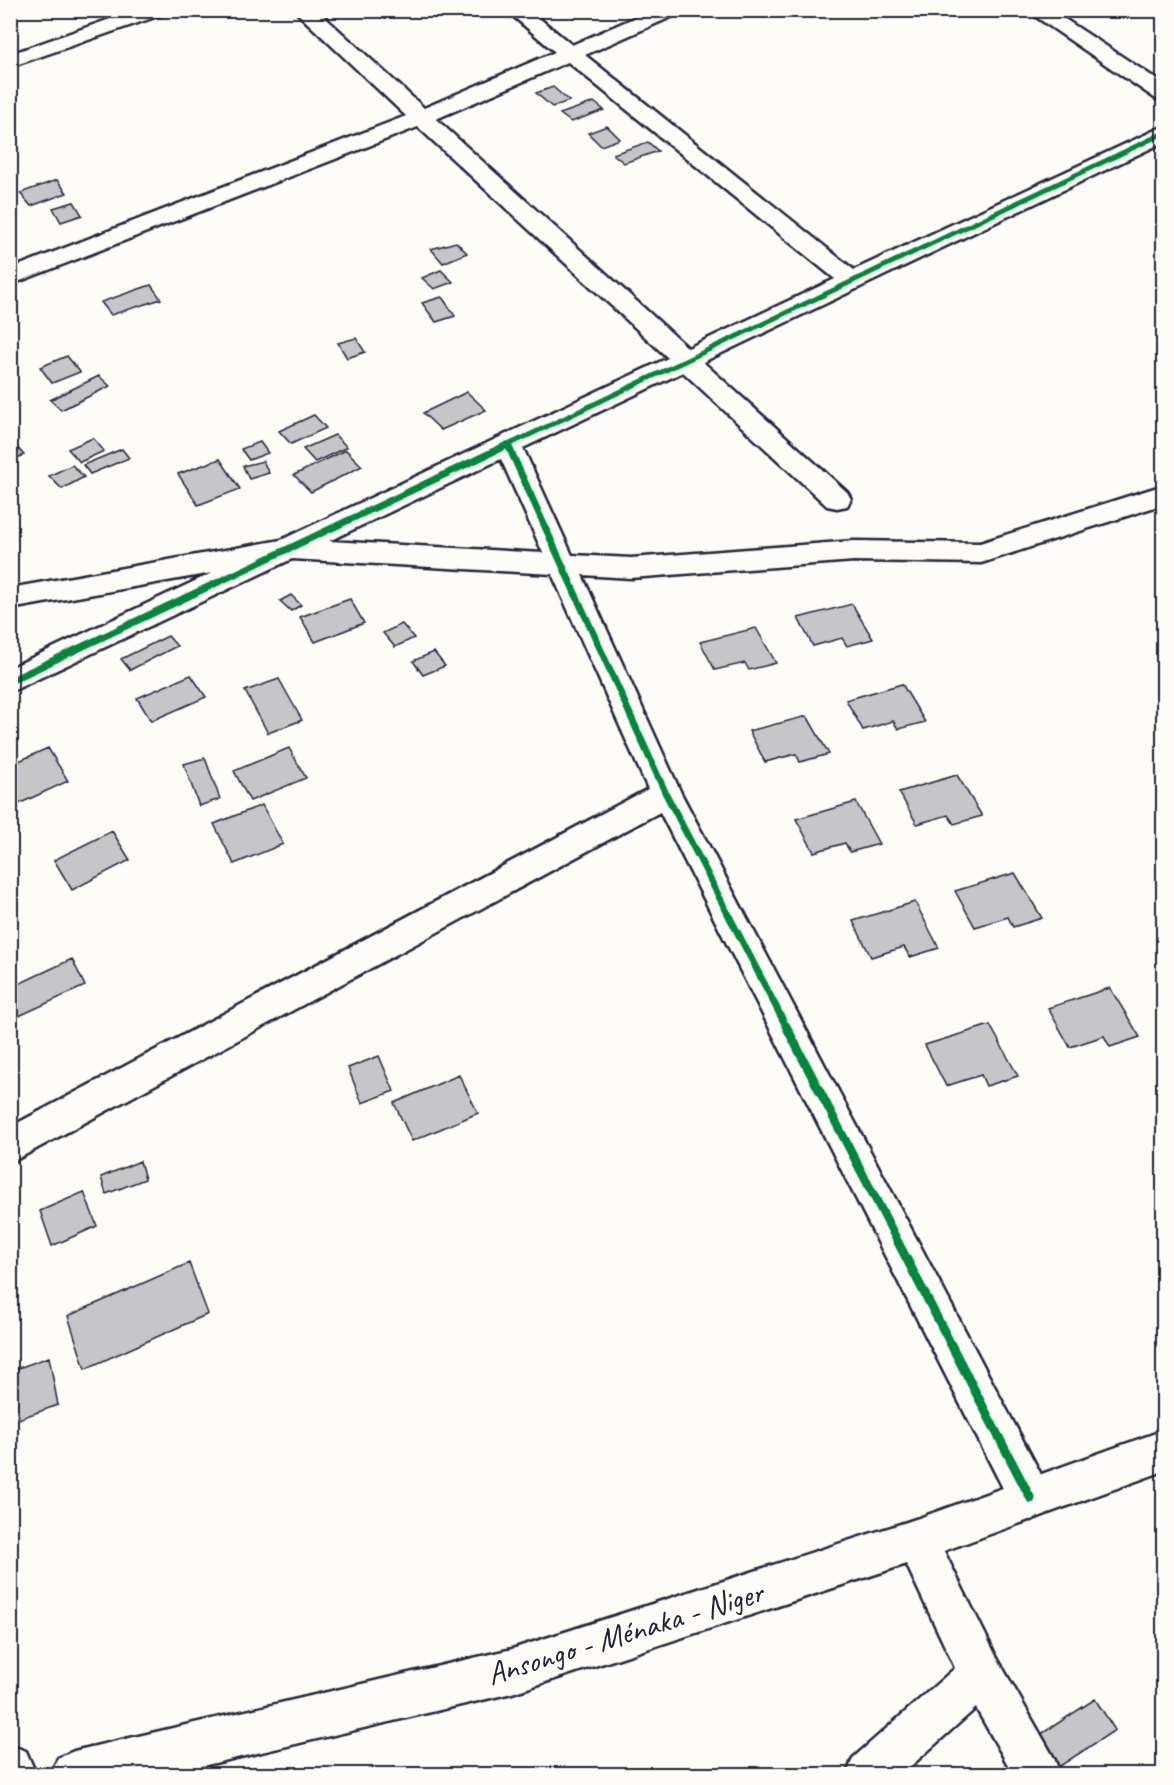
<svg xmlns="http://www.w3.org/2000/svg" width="1174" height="1785" font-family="Caveat,sans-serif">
<rect width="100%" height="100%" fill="#fdfcf7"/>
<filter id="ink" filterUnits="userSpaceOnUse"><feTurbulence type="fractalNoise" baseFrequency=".0167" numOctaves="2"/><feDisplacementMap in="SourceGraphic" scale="12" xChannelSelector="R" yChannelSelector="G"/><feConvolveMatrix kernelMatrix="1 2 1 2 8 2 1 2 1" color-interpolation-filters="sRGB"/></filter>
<g filter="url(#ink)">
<path fill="#c6c6c8" stroke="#22223b" stroke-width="1.5" d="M553 87 569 101 552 107 536 93Z
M594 102 604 110 571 122 560 114Z
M607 126 620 139 601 146 588 133Z
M648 142 658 151 624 163 613 154Z
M57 180 67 193 31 206 20 193Z
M74 202 82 215 61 222 53 208Z
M456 242 467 253 443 263 431 249Z
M441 270 453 282 434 289 422 278Z
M151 285 161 299 111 315 101 302Z
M442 297 455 316 436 322 422 303Z
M356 338 365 352 347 358 338 343Z
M67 356 80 372 52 383 40 367Z
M99 376 110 386 61 410 50 400Z
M467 392 486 410 441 430 423 413Z
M314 415 326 428 291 444 279 431Z
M335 435 347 447 315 462 303 449Z
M93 438 104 451 80 462 68 449Z
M10 440 24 455 10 461Z
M260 442 268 453 249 460 241 449Z
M122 449 129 458 90 474 83 465Z
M346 450 362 466 311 492 294 475Z
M220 459 240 489 198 505 178 474Z
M263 461 269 473 249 479 243 466Z
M72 465 84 477 62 489 49 476Z
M291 595 301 605 291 611 280 601Z
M350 599 364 623 315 642 300 617Z
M852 604 873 639 847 646 842 638 813 646 798 618Z
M402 624 414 638 395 647 383 633Z
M756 628 776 663 749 670 745 663 715 670 700 642Z
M168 636 177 646 130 670 121 659Z
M434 652 445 666 423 675 413 661Z
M191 675 206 697 151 721 137 698Z
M279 679 302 720 268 733 245 691Z
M902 684 925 722 898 729 893 721 863 730 846 700Z
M807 716 829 754 800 762 796 754 765 762 749 731Z
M48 748 68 781 10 808V765Z
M289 748 306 778 250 801 234 771Z
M205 758 220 799 199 806 184 764Z
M957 775 982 816 954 824 948 815 917 824 899 792Z
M856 802 879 844 850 852 845 843 814 852 796 819Z
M262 805 283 844 234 864 214 824Z
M112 831 130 860 72 890 54 860Z
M1015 873 1042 918 1013 927 1008 917 975 927 955 891Z
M915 902 939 948 910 957 904 947 871 957 853 921Z
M72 959 85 986 10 1020V988Z
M1110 988 1140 1037 1110 1047 1104 1036 1070 1047 1048 1008Z
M990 1025 1018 1076 986 1086 981 1075 946 1086 925 1045Z
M379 1056 394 1091 362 1103 348 1068Z
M459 1075 478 1113 412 1141 394 1103Z
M140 1161 145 1179 106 1194 101 1177Z
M84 1192 97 1226 52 1246 40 1211Z
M189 1263 208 1314 85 1369 68 1316Z
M49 1357 58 1405 10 1422V1371Z
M1095 1699 1115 1730 1054 1770 1035 1738Z"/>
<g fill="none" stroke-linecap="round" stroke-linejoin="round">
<defs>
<path id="street" d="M136 10H167L164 14 10 67V54Z
M294 10H317L424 108 555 52 506 10H529L572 45 652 10H681L678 14 585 55 854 270 1164 126V142L703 362 847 492 851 499 847 506 837 508 827 506 683 372 523 448 572 555 631 558 854 541 980 543 1164 485V504L981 563 854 561 631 578 582 575 681 793 1046 1484 1052 1499 1046 1514 1031 1520 1016 1514 660 812 10 1163V1127L648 789 552 574 292 559 10 692V668L212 573 10 609V588L281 540 668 358 418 127 10 285V269L406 116ZM568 62 835 279 688 348 436 119ZM501 459 543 553 329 541Z
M1026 10H1051L1164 84V100L1156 99Z
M916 1519 931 1525 997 1658 1054 1758 1060 1774H1013L976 1708 902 1774H847L853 1758 955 1668 895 1540 901 1525Z
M10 1745 26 1751 36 1774H10Z"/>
<path id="secondary" d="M1164 1430V1471L916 1561 512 1693 168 1774H51L58 1758 74 1751 512 1649 916 1519Z"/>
</defs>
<use href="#street" stroke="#22223b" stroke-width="5"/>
<use href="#secondary" stroke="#22223b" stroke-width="5"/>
<use href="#street" fill="#fdfcf7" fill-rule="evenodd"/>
<use href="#secondary" fill="#fdfcf7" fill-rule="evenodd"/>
<defs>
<path id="cycleway-far2" d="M508 444 509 447
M504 447 1164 133"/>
<path id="cycleway-far1" d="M508 445 666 794 787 1028
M10 681 507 445"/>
<path id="cycleway" d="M786 1026 1031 1499"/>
</defs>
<use href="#cycleway-far2" stroke="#fdfcf7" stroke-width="8"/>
<use href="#cycleway-far1" stroke="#fdfcf7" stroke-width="10"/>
<use href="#cycleway" stroke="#fdfcf7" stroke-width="13"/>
<use href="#cycleway-far2" stroke="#00873e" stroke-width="5"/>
<use href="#cycleway-far1" stroke="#00873e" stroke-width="7"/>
<use href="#cycleway" stroke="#00873e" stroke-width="9"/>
</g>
</g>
<g text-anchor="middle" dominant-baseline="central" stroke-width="5" stroke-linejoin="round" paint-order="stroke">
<g font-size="32" fill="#22223b" stroke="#fdfcf7">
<text transform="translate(625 1633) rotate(-17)">Ansongo - Ménaka - Niger</text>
</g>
</g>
<rect width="1174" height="1785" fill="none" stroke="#fdfcf7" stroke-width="36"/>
<rect x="18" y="18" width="1138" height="1749" fill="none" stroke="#22223b" stroke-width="2" filter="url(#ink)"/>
</svg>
